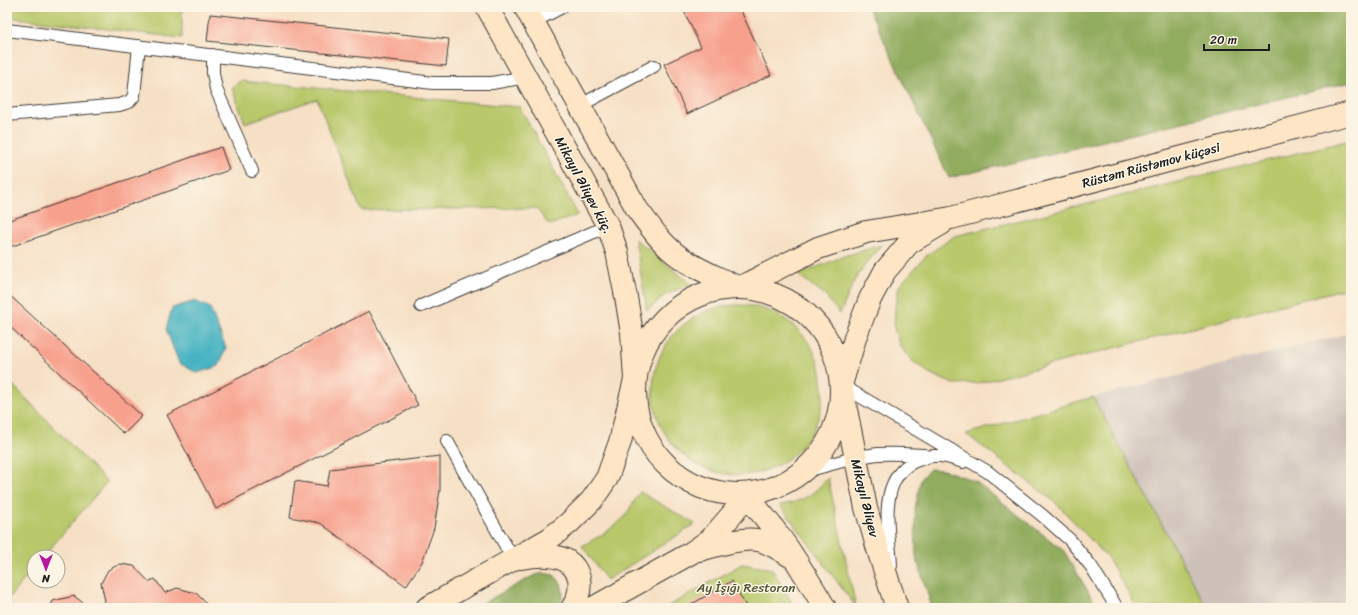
<svg xmlns="http://www.w3.org/2000/svg" width="1358" height="615" font-family="Sriracha,sans-serif">
<rect width="100%" height="100%" fill="#fcf5e5"/>
<filter id="ink" filterUnits="userSpaceOnUse"><feTurbulence type="fractalNoise" baseFrequency=".025" numOctaves="2"/><feDisplacementMap in="SourceGraphic" scale="8" xChannelSelector="R" yChannelSelector="G"/><feConvolveMatrix kernelMatrix="1 2 1 2 8 2 1 2 1" color-interpolation-filters="sRGB"/></filter>
<filter id="wash" filterUnits="userSpaceOnUse"><feTurbulence type="fractalNoise" baseFrequency=".012" numOctaves="4" result="noise"/><feDisplacementMap in="SourceGraphic" scale="16" xChannelSelector="R" yChannelSelector="G"/><feGaussianBlur stdDeviation="0.9" result="paint"/><feColorMatrix in="noise" values="0 0 0 0 0 0 0 0 0 0 0 0 0 0 0 0 0 1.4 0 .05"/><feComposite in="paint" operator="in"/></filter>
<g filter="url(#wash)">
<rect width="100%" height="100%" fill="#f6e0c5"/>
<path fill="#cec1ba" d="M1351 333V608H1207L1093 397Z"/>
<path fill="#b8c86b" stroke="#6a7244" d="M7 7H182V38L7 17Z
M240 81 520 107 578 215 549 225 536 208 361 210 317 99 245 123 232 88Z
M1351 140V287L979 383 953 384 929 373 911 360 900 346 894 328 895 308 899 286 927 255 955 236Z
M635 239 691 284 665 295 647 311Z
M882 245 866 264 854 281 840 314 823 293 798 275 844 256Z
M653 390a85 85 0 1 1 170 0a85 85 0 1 1-170 0Z
M7 379 107 482 43 557H34V568L7 600Z
M1093 397 1207 608H1137L1108 558 1056 503 966 434Z
M828 478 856 607 780 505C805 501 811 496 828 478Z
M640 492 695 524 607 580 582 546 605 533 624 518Z
M742 564 772 569 795 608H665Z"/>
<path fill="#92ac5f" stroke="#57643e" d="M868 7H1351V82L949 178Z
M930 469 944 470 975 481 1064 551 1098 608H932L916 557 915 509 921 478Z
M543 573 554 575 561 583 563 592 561 601 555 608H474L533 576Z"/>
<path fill="#46b3c2" stroke="#31686f" d="M195 301 210 308 226 348 219 366 197 373 179 363 166 329 172 308Z"/>
<g id="blocks">
<path fill="#f7a08d" d="M682 7H739L771 75 687 114 664 64 701 47Z
M210 14 449 39 446 66 207 41Z
M221 147 229 170 7 248V221Z
M7 293 142 416 124 434 7 324Z
M369 311 418 405 216 509 167 415Z
M440 456V490L434 528 422 562 406 586 320 523 290 517 295 481 327 486 330 469Z
M120 564 134 566 149 582 155 579 165 593 177 588 196 593 205 602 207 608H95L105 601 101 583 108 570Z
M732 581 747 608H724L722 605 717 608H685Z
M74 596 90 608H50L53 601Z"/>
</g>
</g>
<g filter="url(#ink)">
<use href="#blocks" fill-opacity="0" stroke="#3d3935" stroke-width="1"/>
<g fill="none" stroke-linecap="round" stroke-linejoin="round">
<defs>
<path id="lane" d="M533 22 562 7
M7 30 433 83H492L526 77
M213 55V73L216 89 252 171
M579 106 654 66
M7 115 119 105 129 102 134 96 139 46
M421 306 608 226
M841 385 988 472 1043 516 1070 540 1091 566 1117 608
M447 441 513 559
M800 473C825 466 851 457 878 454 893 453 908 454 924 455
M891 566C890 546 886 525 888 505 890 483 900 465 921 459 925 458 929 456 933 456 943 455 954 459 963 462"/>
<path id="secondary" d="M525 7 637 209C651 228 665 249 686 261 702 272 722 279 739 288L818 248 866 232 951 218 1351 113
M635 391a103 103 0 1 1 206 0a103 103 0 1 1-206 0Z
M700 550C717 545 745 536 762 541 773 545 782 551 792 557
M521 558C542 554 572 552 579 578 581 589 578 599 572 608
M427 608 549 539 569 523 592 500 607 478 620 442 635 379 632 333 626 297 617 252 608 226 487 7
M593 608 691 553 711 539 735 511 744 494C778 529 800 566 825 608
M897 608 879 553 866 508 841 385 856 335 870 299 885 271 909 243 941 224"/>
</defs>
<use href="#lane" stroke="#3d3935" stroke-width="14"/>
<use href="#secondary" stroke="#3d3935" stroke-width="24"/>
<use href="#lane" stroke="#fff" stroke-width="12"/>
<use href="#secondary" stroke="#fee5c5" stroke-width="22"/>
</g>
</g>
<g text-anchor="middle" dominant-baseline="central" stroke-width="3" stroke-linejoin="round" paint-order="stroke">
<g font-size="13" fill="#1c1c1c" stroke="#fcf5e5">
<text transform="translate(1151 165) rotate(-15)">Rüstəm Rüstəmov küçəsi</text>
<text transform="translate(584 185) rotate(62)">Mikayıl Əliyev küç.</text>
<text transform="translate(865 498) rotate(76)">Mikayıl Əliyev</text>
</g>
<g font-size="13" fill="#535838" stroke="#fcf5e5">
<text x="746" y="587">Ay İşığı Restoran</text>
</g>
</g>
<rect width="1358" height="615" fill="none" stroke="#fcf5e5" stroke-width="24"/>
<g transform="translate(46 569) rotate(180)"><circle r="19" fill="#fcf5e5" stroke="#a29e95"/>
<path d="M0-3L7 15L0 10L-7 15Z" fill="#b5179e"/>
<text y="-6" font-size="11" font-weight="bold" text-anchor="middle" fill="#1c1c1c">N</text>
</g>
<path d="M1204 44v6h65v-6" fill="none" stroke="#1c1c1c" stroke-width="2"/>
<text x="1210" y="44" font-size="12" fill="#1c1c1c" stroke="#fcf5e5" stroke-width="3" paint-order="stroke">20 m</text>
</svg>
